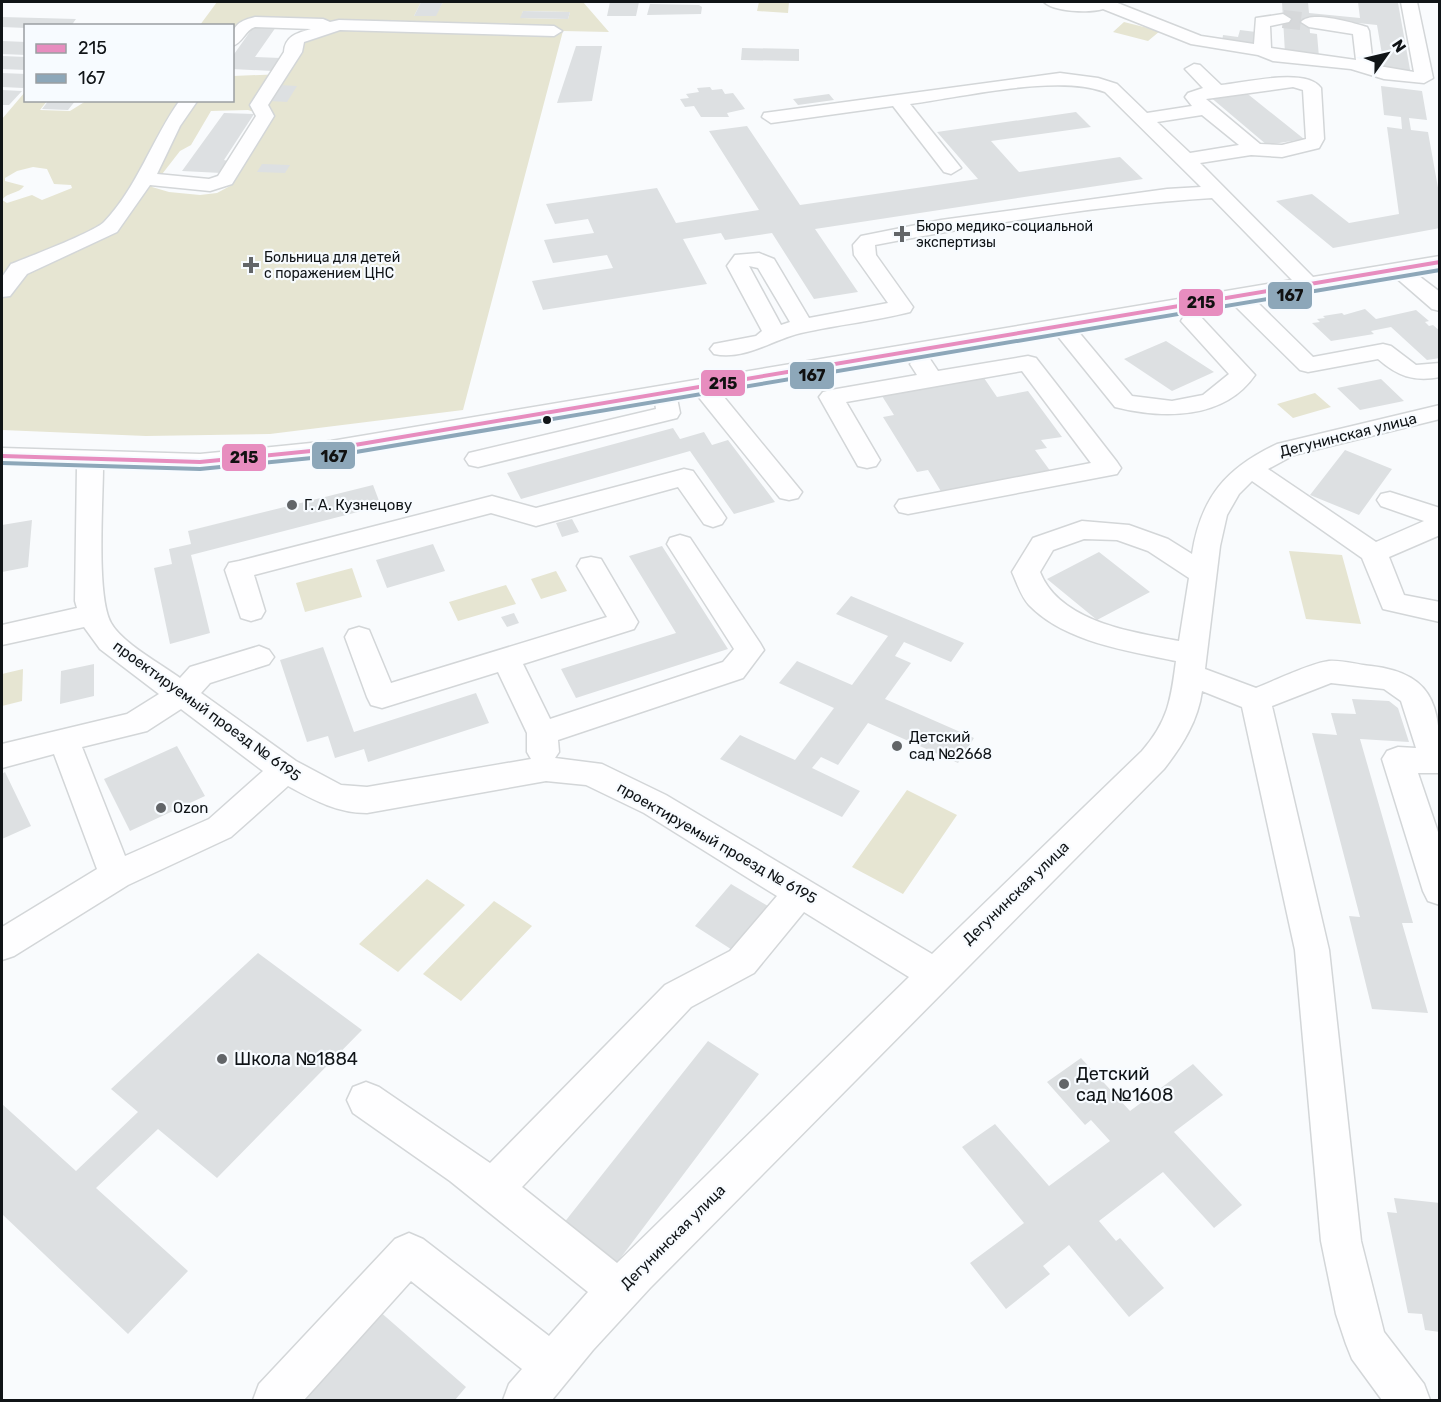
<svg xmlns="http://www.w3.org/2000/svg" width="1441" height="1402" font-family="Rubik,sans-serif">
<rect width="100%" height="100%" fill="#f9fbfd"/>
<path fill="#e6e5d2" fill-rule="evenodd" d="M217 2H421L414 16H435L443 2H583L609 32 563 31 463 410 270 434 146 436 2 430V119L25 92 26 100 47 101 40 110 70 111 86 101 232 100 233 76 284 74 303 53 298 46 313 31 310 26 251 20 233 44 232 26 200 25ZM523 11 570 12 568 19 521 18ZM248 110 270 117 230 186 217 193 200 195 169 192 152 187 180 151 191 145 211 111ZM33 167 47 169 54 184 71 185 72 188 42 200 32 195 7 203 2 200C7 192 19 194 24 186L5 181V178L17 171Z
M759 2H789L788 13 757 11Z
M1124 22 1160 31 1148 41 1113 32Z
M1315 393 1331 407 1293 418 1277 404Z
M1289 551 1342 555 1361 624 1306 619Z
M352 568 362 597 305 612 296 583Z
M556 571 567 591 541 599 531 579Z
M506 585 516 604 458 621 449 602Z
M23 669 22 701 2 706V674Z
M907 790 957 815 903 894 852 867Z
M427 879 465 905 398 972 359 944Z
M494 901 532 926 461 1001 423 974Z"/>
<path fill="#dde0e2" d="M421 2H443L436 16H414Z
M610 2H639L636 16H607Z
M1282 2H1308L1309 13 1360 18 1358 2 1398 3 1411 75 1385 72 1377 25 1309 18 1310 33 1317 34 1319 57 1285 53Z
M650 4 699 5 702 7 701 14 647 15Z
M523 11 570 12 568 19 520 18Z
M2 17 76 19 71 26H26V28L2 27Z
M254 26 276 27 255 57 281 58 273 71 232 69V57Z
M1240 30 1256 32 1254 46 1222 42 1223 35 1238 37Z
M2 41 26 42V55L2 54Z
M576 46H602L592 101 557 103Z
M742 48 799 49V61L741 60Z
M2 56 26 57V70L2 69Z
M2 73 26 74V85L23 88 2 87Z
M279 85 297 86 287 102 270 101Z
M1381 86 1422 91 1427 120 1409 118 1411 130 1428 132 1440 199V228L1333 248 1276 201 1312 194 1349 223 1399 214 1387 127 1402 129 1401 117 1384 115Z
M710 87 712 90 722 89 725 94 733 93 745 109 727 113 729 117H701L694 106 685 107 680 99 689 98 686 94 699 92 697 88Z
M2 90 22 91 9 105H2Z
M1244 91 1304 139 1267 145 1209 96Z
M829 94 834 100 798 105 793 99Z
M49 100H76L68 110 42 109Z
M1076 112 1091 127 991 141 1019 172 1120 157 1143 179 815 229 858 292 814 299 772 233 725 240 721 233 683 239 707 284 543 310 532 281 613 268 607 255 553 263 544 240 594 233 588 219 555 224 546 204 657 188 676 223 759 210 709 131 747 126 800 205 978 179 937 132Z
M224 113 254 114 224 160 228 161 221 173 182 171Z
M262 164 290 165 285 173 257 172Z
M1365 309 1376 319 1416 310 1429 321 1425 322 1429 326 1433 325 1440 331V358L1427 360 1391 327 1371 331 1374 334 1331 341 1312 323 1320 322 1317 319 1325 318 1323 316 1342 313 1344 315Z
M1166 341 1214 372 1172 391 1124 359Z
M984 378 997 397 1028 391 1062 437 1041 440 1047 448 1035 450 1051 472 942 493 928 470 917 472 883 417 894 415 882 396Z
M1381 379 1404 401 1360 410 1337 388Z
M673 428 680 439 704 432 712 445 728 440 775 502 734 514 690 451 521 499 507 473Z
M1345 450 1392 469 1359 515 1310 495Z
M373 485 381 506 191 555 210 633 170 644 154 568 172 564 169 549 191 544 188 531Z
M572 519 579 532 562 537 556 523Z
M32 520 28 567 2 572V525Z
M433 544 445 571 387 588 376 560Z
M662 546 728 649 576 698 561 669 676 633 629 556Z
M1099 552 1150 592 1097 620 1047 579Z
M851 596 964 643 951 662 904 642 895 656 911 663 885 699 974 738 958 763 868 723 838 765 821 757 812 768 860 791 842 817 720 759 740 735 795 760 834 708 779 683 797 661 852 685 888 636 836 614Z
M514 613 519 623 507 627 501 617Z
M323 647 354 732 476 693 489 723 368 762 364 749 335 758 328 736 307 742 280 660Z
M94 664V696L60 704 61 671Z
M1352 699 1389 701 1398 708 1409 742 1360 739 1413 923H1402L1428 1013 1372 1009 1349 916 1360 917 1312 733 1337 735 1331 713 1356 714Z
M177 746 205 796 130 831 104 779Z
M5 772 31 826 2 839V774Z
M731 884 773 909 737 953 695 926Z
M258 953 362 1030 217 1178 158 1129 96 1188 188 1271 128 1334 2 1214V1104L76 1171 138 1112 111 1089Z
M708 1041 759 1074 616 1264 563 1224Z
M1081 1058 1130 1111 1193 1064 1223 1095 1174 1132 1242 1205 1214 1228 1163 1172 1099 1221 1116 1241 1120 1238 1164 1288 1129 1317 1069 1245 1043 1266 1050 1274 1006 1309 970 1263 1024 1223 962 1147 995 1124 1049 1186 1110 1141 1091 1120 1085 1125 1047 1082Z
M1394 1198 1440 1203V1332L1425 1330 1422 1314 1408 1313 1387 1212 1397 1213Z
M378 1310 466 1387 455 1400H299Z"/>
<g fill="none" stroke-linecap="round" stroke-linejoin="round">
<path stroke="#d6d8da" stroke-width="18" stroke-dasharray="18 9" stroke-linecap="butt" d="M1283 19 1309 22"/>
<defs>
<path id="minor" d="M1044 2H1115L1201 36 1254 44 1256 18 1283 14 1291 19 1289 22 1270 26 1271 48 1356 60 1353 34 1309 27 1301 22C1311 10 1353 23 1367 27L1369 31 1373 65 1414 72 1401 2H1417L1433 78 1424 83 1384 79 1351 69 1273 61 1258 55 1191 44 1103 9C1090 13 1054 12 1044 2Z
M255 17 323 19 330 22 339 20 554 26 562 31 554 36 340 30 304 42 302 52 268 105 274 116 232 184 210 191 150 185 117 232 27 274 10 296 2 297V277L11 264C29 257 94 232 104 222 137 188 152 139 180 100H198L180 126 157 174 209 179 218 176 256 116 250 105 284 52C285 36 297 33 311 29L255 27C245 30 243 43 232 46 232 26 236 22 255 17Z
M1194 64 1200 65 1221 85C1245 83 1306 67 1321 88L1324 139 1319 148 1282 157 1251 155 1200 163 1313 277 1440 256V268L1415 273 1440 292V311L1432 309 1394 276 1255 300 1313 357 1383 344 1391 346 1416 365 1440 363V377C1414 382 1397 376 1378 359L1308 372 1300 370 1233 304 1077 330 1132 396 1172 401 1203 395 1229 374 1181 321 1184 316H1200L1255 375C1224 420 1163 419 1115 407L1056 334 719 391 802 492 798 498 789 500 780 498 697 395 677 398 680 413 677 418 478 467 469 465 465 459 469 453 656 409 655 402 331 457 200 470 103 467C103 502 96 596 111 623 122 643 161 664 180 678L190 667 259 646 269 650 274 657 269 664 210 683 201 693 296 761 341 785 367 787 531 759 527 752V733L498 672 382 708 371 705 367 697 345 637 349 630 359 627 369 630 391 683 607 617 577 566 581 559 591 557 601 559 638 622 634 629 523 664 550 719 723 662 734 649 667 544 670 538 680 535 690 538 760 643 764 650 743 678 558 740 559 752 555 758 602 764 666 795 932 954 1142 751C1168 721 1171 700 1176 661 1129 651 1064 642 1029 605 1021 596 1017 583 1012 572L1033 538 1082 521 1129 525 1168 539 1192 554C1201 497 1226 468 1277 444L1440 405V419L1294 455 1268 469 1376 542 1424 521 1381 506 1377 500 1381 494 1390 492 1440 508V535L1389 557 1404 595 1440 602V622L1383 609 1362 558 1252 481 1239 494 1227 515 1220 546 1205 669 1256 688C1274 681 1311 663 1329 661 1343 660 1358 665 1371 666 1440 674 1440 714 1440 773H1418L1440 838V905L1428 901 1423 891 1382 759 1387 751 1398 747 1416 748 1401 701 1384 689 1331 683 1272 706 1329 950 1361 1241 1384 1332 1424 1384 1430 1400H1382L1352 1359 1346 1344 1336 1314 1321 1241 1295 950 1242 707 1202 691C1198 721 1182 746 1164 769L650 1288 593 1350 552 1400H503L509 1384 522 1369 411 1281 304 1400H253L259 1384 395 1239 409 1233 423 1239 549 1336 588 1292 450 1181 353 1113 347 1100 353 1087 366 1082 379 1087 490 1163 665 985 730 951 777 896 644 813 586 785 546 781 367 813C337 813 314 800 288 786L231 837 128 885 14 956 2 960V927L97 869 54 754 2 768V744L127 714 159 694 100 649 84 627 2 645V625L77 608 75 601 77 466 2 464V448L200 454 331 441 1292 280 1212 198C1100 205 986 224 875 245L876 255 913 307 910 312C874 321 837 325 801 333 774 339 744 361 714 354L710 349 714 344 756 336 762 331 727 266 735 255 759 253 774 259 809 318 888 303 854 255 853 245 861 236 941 220 1167 189 1201 187 1105 92C1058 74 962 97 910 104L961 168 951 174 944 172 893 106 771 123 762 117 764 113 1060 73 1098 78 1117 84 1147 113 1192 106 1185 97 1188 93 1203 88 1185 69ZM1293 87 1303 90 1306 139 1282 145 1260 144 1206 99ZM1202 115 1239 145 1190 153 1157 122ZM749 266 758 268 790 322 781 325ZM1084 539 1117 540 1148 551 1189 578 1179 641C1132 632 1060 622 1040 572L1053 550ZM181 709 263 771 209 819 125 856 82 747 147 731ZM804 912 909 977 617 1263 522 1187 691 1007 754 973Z
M1028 356 1036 358 1117 462 1121 468 1117 474 908 514 899 512 895 506 899 500 1091 463 1022 371 846 402 880 460 876 466 867 468 858 466 819 397 823 392 831 390 917 375 910 364 914 359H930L938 371Z
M684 469 693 471 722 512 726 518 722 524 713 527 704 524 678 487 536 526 491 513 254 575 265 611 261 618 251 621 241 618 225 570 229 563 239 561 492 496 536 508Z"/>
</defs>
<use href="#minor" stroke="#d3d6d8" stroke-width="3"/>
<use href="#minor" fill="#fefeff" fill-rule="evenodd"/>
<defs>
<path id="bus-1" d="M2 456 200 462 331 449 1440 262"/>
<path id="bus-2" d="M2 463 200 469 332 456 1440 270"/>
</defs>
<use href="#bus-1" stroke="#f7fbff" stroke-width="8"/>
<use href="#bus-2" stroke="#f7fbff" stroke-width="8"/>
<use href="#bus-1" stroke="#e78dbf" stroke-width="4"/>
<use href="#bus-2" stroke="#8da7b9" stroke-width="4"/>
</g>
<g fill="#626568" stroke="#f7fbff" stroke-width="2">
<path d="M899 225h6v6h6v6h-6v6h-6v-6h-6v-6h6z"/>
<path d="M248 256h6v6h6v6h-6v6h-6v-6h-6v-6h6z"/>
<circle cx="292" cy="505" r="6"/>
<circle cx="897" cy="746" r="6"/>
<circle cx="161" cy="808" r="6"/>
<circle cx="222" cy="1059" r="6"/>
<circle cx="1064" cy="1084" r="6"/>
</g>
<circle fill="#101417" stroke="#f7fbff" stroke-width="2" cx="547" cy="420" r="5"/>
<g text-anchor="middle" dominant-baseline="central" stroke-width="4.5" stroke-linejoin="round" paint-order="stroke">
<g font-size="14" fill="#101417" stroke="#f7fbff" text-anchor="start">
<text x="916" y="226">Бюро медико-социальной<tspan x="916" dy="16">экспертизы</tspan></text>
<text x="264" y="257">Больница для детей<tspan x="264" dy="16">с поражением ЦНС</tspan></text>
</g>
<g font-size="15" fill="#101417" stroke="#f7fbff">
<text transform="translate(1348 435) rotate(-14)">Дегунинская улица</text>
<text transform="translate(207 711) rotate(36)">проектируемый проезд № 6195</text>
<text transform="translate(717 843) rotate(30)">проектируемый проезд № 6195</text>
<text transform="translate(1016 893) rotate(-44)">Дегунинская улица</text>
<text transform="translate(673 1237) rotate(-45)">Дегунинская улица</text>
</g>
<g font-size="15" fill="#101417" stroke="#f7fbff" text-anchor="start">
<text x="304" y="505">Г. А. Кузнецову</text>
<text x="909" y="737">Детский<tspan x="909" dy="17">сад №2668</tspan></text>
<text x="173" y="808">Ozon</text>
</g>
<g font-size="18" fill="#101417" stroke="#f7fbff" text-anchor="start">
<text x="234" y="1059">Школа №1884</text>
<text x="1076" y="1074">Детский<tspan x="1076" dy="21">сад №1608</tspan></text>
</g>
</g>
<g stroke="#f7fbff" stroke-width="2">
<rect x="1267" y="281" width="46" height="29" rx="6" fill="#8da7b9"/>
<rect x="1178" y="288" width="46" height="29" rx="6" fill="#e78dbf"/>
<rect x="789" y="361" width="46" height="29" rx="6" fill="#8da7b9"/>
<rect x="700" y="369" width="46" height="28" rx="6" fill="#e78dbf"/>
<rect x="311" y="441" width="45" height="29" rx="6" fill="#8da7b9"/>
<rect x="221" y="443" width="46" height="29" rx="6" fill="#e78dbf"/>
</g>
<g font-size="16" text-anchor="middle" font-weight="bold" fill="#111">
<text x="1290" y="301">167</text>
<text x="1201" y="308">215</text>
<text x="812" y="381">167</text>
<text x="723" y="389">215</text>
<text x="334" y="462">167</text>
<text x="244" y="463">215</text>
</g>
<rect width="1441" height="1402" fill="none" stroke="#101417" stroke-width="6"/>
<rect x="24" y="24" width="210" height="78" fill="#f7fbff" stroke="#9b9fa2" stroke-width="1.5"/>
<rect x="36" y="44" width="30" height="9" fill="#e78dbf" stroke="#9b9fa2" stroke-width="1.5"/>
<text x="78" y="54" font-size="18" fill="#101417">215</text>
<rect x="36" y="74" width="30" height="9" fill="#8da7b9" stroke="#9b9fa2" stroke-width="1.5"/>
<text x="78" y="84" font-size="18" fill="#101417">167</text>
<g transform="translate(1387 54) rotate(56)" stroke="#f7fbff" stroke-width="4.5" paint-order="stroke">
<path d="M0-4.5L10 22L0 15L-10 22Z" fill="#101417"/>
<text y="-9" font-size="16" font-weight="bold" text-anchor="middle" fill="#101417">N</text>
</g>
</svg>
